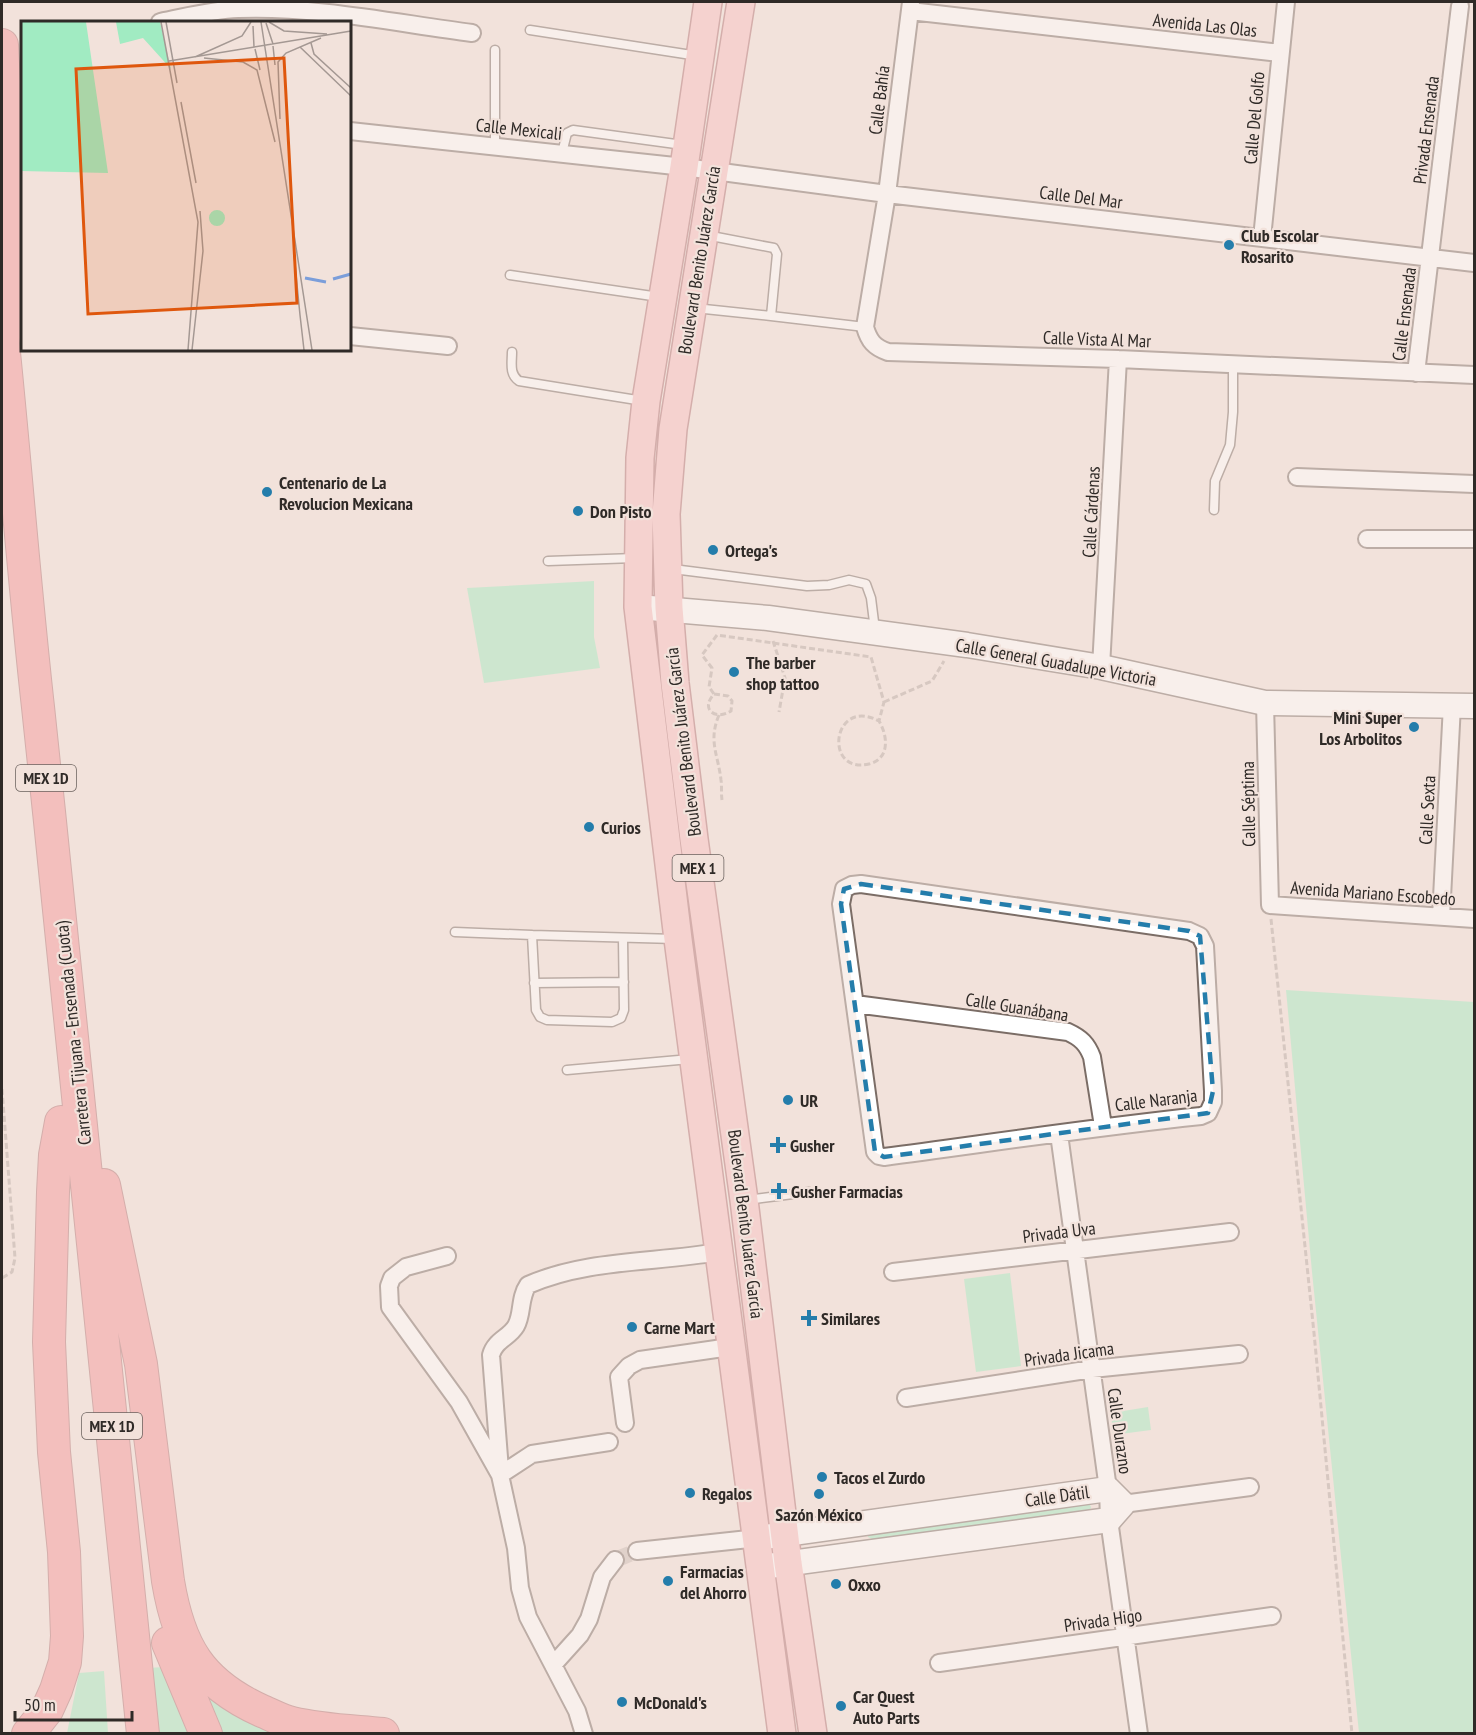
<svg xmlns="http://www.w3.org/2000/svg" width="1476" height="1735" font-family="'PT Sans Narrow',sans-serif">
<rect width="100%" height="100%" fill="#f2e2db"/>
<path fill="#a1ebc2" d="M594 581V637L600 668 484 683 467 588Z
M1286 990 1474 1002V1733H1359L1312 1272Z
M1010 1273 1021 1366 976 1372 964 1279Z
M1148 1407 1151 1430 1113 1435 1111 1413Z
M1087 1499 1091 1507 1089 1513 877 1541 868 1537 867 1530Z
M166 1667 194 1733H153L146 1668Z
M104 1671 108 1733H67L79 1673Z
M196 1680 277 1733H212Z"/>
<g fill="none" stroke-linecap="round" stroke-linejoin="round">
<path stroke="#cbbdb7" stroke-width="16" stroke-dasharray="16 8" stroke-linecap="butt" d="M615 1560 637 1551"/>
<defs>
<path id="lane" d="M530 30 698 56
M495 50V146
M562 153 567 133 573 130 683 145
M510 275 659 297
M695 308 771 316 777 254 774 248 706 235
M771 316 865 327
M512 352C512 363 509 374 519 381L643 401
M1214 510 1215 481 1230 445 1233 412V364
M548 561 635 558
M673 569 807 586 829 585 849 580 866 584 871 598 875 630
M455 932 532 935
M623 939 624 1010 621 1018 612 1022 547 1020 540 1017 536 1010 532 935 675 939
M534 983 624 982
M567 1070 690 1059
M747 1200 809 1192"/>
<path id="street" d="M911 2 887 194 865 327C869 341 874 347 888 352L1118 359 1474 375
M910 11 1280 53
M160 22C186 17 211 10 238 9 316 6 395 23 472 33
M350 131 684 167 887 194 1474 263
M1262 238 1286 2
M350 336 448 346
M1416 373 1460 6
M1297 477 1474 484
M1367 539H1474
M1101 667 1118 359
M1265 703 1270 905 1474 919
M861 884 1189 931 1200 936 1205 946 1213 1091V1102L1208 1113 1201 1116C1095 1127 990 1143 884 1157L879 1156 875 1152 841 904 844 889 852 885Z
M1441 917 1452 705
M855 1004 1068 1032C1081 1038 1087 1044 1092 1057L1103 1126
M1059 1134 1108 1489 1109 1520 1139 1734
M447 1256 406 1267 392 1278 389 1286 390 1307 459 1402 500 1475 516 1548 520 1588 528 1617 577 1711 584 1734
M893 1272 1230 1232
M906 1398 1092 1369 1239 1354
M625 1423 619 1377 629 1366 640 1360 730 1347
M500 1470 491 1355C495 1340 509 1338 516 1326 523 1314 519 1298 528 1285 587 1259 655 1263 718 1252
M500 1475 532 1454 609 1442
M1123 1504 1250 1487
M637 1551 758 1538
M939 1663 1272 1616
M553 1665 580 1635 589 1619 602 1577 615 1560"/>
<path id="secondary" d="M638 607 768 618 967 645 1101 667 1265 703 1474 706
M758 1538 1108 1489 1123 1504 1109 1520 769 1566"/>
<path id="primary" d="M708 2 684 167 646 401 640 458 638 607 678 939 782 1734
M741 2 673 429 666 514 669 608 675 683 694 839 744 1200 788 1563 813 1734"/>
<path id="highway" d="M2 45 14 270 3 343
M2 333C15 458 24 582 38 707 74 1049 109 1391 143 1734
M104 1185 141 1364 168 1581C179 1647 200 1683 262 1711 272 1715 282 1721 292 1723 321 1730 353 1731 383 1734
M168 1643 206 1734
M28 1734 47 1710 56 1690 65 1662 67 1636 64 1552 54 1452 49 1342 53 1192 55 1155 61 1122"/>
</defs>
<use href="#lane" stroke="#7b6d66" stroke-width="11"/>
<use href="#street" stroke="#7b6d66" stroke-width="20"/>
<use href="#secondary" stroke="#7b6d66" stroke-width="27"/>
<use href="#primary" stroke="#af6f71" stroke-width="30"/>
<use href="#highway" stroke="#af6f71" stroke-width="34"/>
<path stroke="#b5a9a3" stroke-width="3" stroke-dasharray="6 3" stroke-linecap="butt" d="M773 641 785 678 779 712
M714 694 728 696 732 701 731 711C715 721 700 709 714 694L709 687 712 668 702 655 717 635 871 657 884 702 879 721C832 696 823 775 869 764 890 759 888 736 879 721
M884 702 932 681 944 661
M719 715C708 741 718 754 721 780 722 787 721 793 722 800
M1271 919 1314 1333 1352 1734
M2 1089 15 1258 12 1272 2 1278"/>
<use href="#lane" stroke="#fff" stroke-width="8"/>
<use href="#street" stroke="#fff" stroke-width="16"/>
<use href="#secondary" stroke="#fff" stroke-width="24"/>
<use href="#primary" stroke="#f8bfc2" stroke-width="27"/>
<use href="#highway" stroke="#f49499" stroke-width="32"/>
</g>
<path d="M0 0H1476V1735H0ZM861 884 1189 931 1200 936 1213 1091 1208 1113 884 1157 875 1152 841 904 844 889Z" fill="#f2e2db" fill-opacity=".55" fill-rule="evenodd"/>
<path fill="none" stroke="#247dab" stroke-width="4.5" stroke-dasharray="12 8" stroke-linejoin="round" d="M861 884 1189 931 1200 936 1213 1091 1208 1113 884 1157 875 1152 841 904 844 889Z"/>
<g fill="#247dab" stroke="#f2e2db" stroke-width="2">
<circle cx="1229" cy="245" r="6"/>
<circle cx="267" cy="492" r="6"/>
<circle cx="578" cy="511" r="6"/>
<circle cx="713" cy="550" r="6"/>
<circle cx="734" cy="672" r="6"/>
<circle cx="1414" cy="727" r="6"/>
<circle cx="589" cy="827" r="6"/>
<circle cx="788" cy="1100" r="6"/>
<path d="M775 1136h6v6h6v6h-6v6h-6v-6h-6v-6h6z"/>
<path d="M776 1182h6v6h6v6h-6v6h-6v-6h-6v-6h6z"/>
<path d="M806 1309h6v6h6v6h-6v6h-6v-6h-6v-6h6z"/>
<circle cx="632" cy="1327" r="6"/>
<circle cx="822" cy="1477" r="6"/>
<circle cx="690" cy="1493" r="6"/>
<circle cx="819" cy="1494" r="6"/>
<circle cx="668" cy="1581" r="6"/>
<circle cx="836" cy="1584" r="6"/>
<circle cx="622" cy="1702" r="6"/>
<circle cx="841" cy="1706" r="6"/>
</g>
<g text-anchor="middle" dominant-baseline="central" stroke-width="4.5" stroke-linejoin="round" paint-order="stroke">
<g fill="#f2e2db" stroke="#6a615d" stroke-width="1.5">
<rect x="16" y="765" width="60" height="26" rx="4.5"/>
<rect x="672.5" y="855" width="51" height="26" rx="4.5"/>
<rect x="82" y="1413" width="60" height="26" rx="4.5"/>
</g>
<g font-size="16" font-weight="bold" fill="#2f2a27">
<text x="46" y="778">MEX 1D</text>
<text x="698" y="868">MEX 1</text>
<text x="112" y="1426">MEX 1D</text>
</g>
<g font-size="18" fill="#2f2a27" stroke="#f2e2db">
<text transform="translate(1205 25) rotate(6)">Avenida Las Olas</text>
<text transform="translate(879 100) rotate(-83)">Calle Bahía</text>
<text transform="translate(1254 118) rotate(-85)">Calle Del Golfo</text>
<text transform="translate(519 129) rotate(6)">Calle Mexicali</text>
<text transform="translate(1426 130) rotate(-83)">Privada Ensenada</text>
<text transform="translate(1081 197) rotate(7)">Calle Del Mar</text>
<text transform="translate(699 260) rotate(-81)">Boulevard Benito Juárez García</text>
<text transform="translate(1404 314) rotate(-83)">Calle Ensenada</text>
<text transform="translate(1097 339) rotate(2)">Calle Vista Al Mar</text>
<text transform="translate(1091 512) rotate(-87)">Calle Cárdenas</text>
<text transform="translate(1056 662) rotate(10)">Calle General Guadalupe Victoria</text>
<text transform="translate(683 742) rotate(-97)">Boulevard Benito Juárez García</text>
<text transform="translate(1248 804) rotate(-91)">Calle Séptima</text>
<text transform="translate(1427 810) rotate(-87)">Calle Sexta</text>
<text transform="translate(1373 893) rotate(4)">Avenida Mariano Escobedo</text>
<text transform="translate(1017 1007) rotate(9)">Calle Guanábana</text>
<text transform="translate(73 1033) rotate(-96)">Carretera Tijuana - Ensenada (Cuota)</text>
<text transform="translate(1156 1100) rotate(-7)">Calle Naranja</text>
<text transform="translate(746 1224) rotate(83)">Boulevard Benito Juárez García</text>
<text transform="translate(1059 1232) rotate(-7)">Privada Uva</text>
<text transform="translate(1069 1354) rotate(-8)">Privada Jicama</text>
<text transform="translate(1120 1431) rotate(82)">Calle Durazno</text>
<text transform="translate(1057 1496) rotate(-8)">Calle Dátil</text>
<text transform="translate(1103 1620) rotate(-8)">Privada Higo</text>
</g>
<g font-size="18" font-weight="bold" fill="#2f2a27" stroke="#f2e2db" text-anchor="start">
<text x="1241" y="235">Club Escolar<tspan x="1241" dy="21">Rosarito</tspan></text>
<text x="279" y="482">Centenario de La<tspan x="279" dy="21">Revolucion Mexicana</tspan></text>
<text x="590" y="511">Don Pisto</text>
<text x="725" y="550">Ortega's</text>
<text x="746" y="662">The barber<tspan x="746" dy="21">shop tattoo</tspan></text>
<text x="1402" y="717" text-anchor="end">Mini Super<tspan x="1402" dy="21">Los Arbolitos</tspan></text>
<text x="601" y="827">Curios</text>
<text x="800" y="1100">UR</text>
<text x="790" y="1145">Gusher</text>
<text x="791" y="1191">Gusher Farmacias</text>
<text x="821" y="1318">Similares</text>
<text x="644" y="1327">Carne Mart</text>
<text x="834" y="1477">Tacos el Zurdo</text>
<text x="702" y="1493">Regalos</text>
<text x="819" y="1514" text-anchor="middle">Sazón México</text>
<text x="680" y="1571">Farmacias<tspan x="680" dy="21">del Ahorro</tspan></text>
<text x="848" y="1584">Oxxo</text>
<text x="853" y="1696">Car Quest<tspan x="853" dy="21">Auto Parts</tspan></text>
<text x="634" y="1702">McDonald's</text>
</g>
</g>
<g transform="translate(21 21)">
<rect width="330" height="330" fill="#f2e2db"/>
<path d="M0 1H65L87 152 0 150ZM95 1H139L150 48 122 17 99 23ZM188 197a8 8 0 1 1 16 0a8 8 0 1 1-16 0Z" fill="#a1ebc2"/>
<path fill="none" stroke="#7b9eda" stroke-width="3" d="M284 257 305 261M312 258 330 253"/>
<path fill="none" stroke="#a49893" stroke-width="1.5" d="M140 1 177 201 167 329M145 1 156 62M240 1 291 329M248 1 263 10 306 13M245 2 252 23M232 5 233 26M290 22 293 33 330 67M252 25 254 44M279 26 330 75M234 28 239 49M174 36 221 15 230 1M183 37 222 41 236 49 254 121M148 40 330 10M160 81 175 162M259 98 257 41 265 32 300 17M273 233 279 294M279 294 283 329M171 329 182 230 179 190"/>
<path fill="#df570d" fill-opacity="0.15" stroke="#df570d" stroke-width="3" d="M263 37 276 282 67 293 55 48Z"/>
<rect width="330" height="330" fill="none" stroke="#2f2a27" stroke-width="3"/>
</g>
<rect width="1476" height="1735" fill="none" stroke="#2f2a27" stroke-width="6"/>
<path d="M15 1711v9h117v-9" fill="none" stroke="#2f2a27" stroke-width="3"/>
<text x="24" y="1711" font-size="18" fill="#2f2a27" stroke="#f2e2db" stroke-width="4.5" paint-order="stroke">50 m</text>
</svg>
